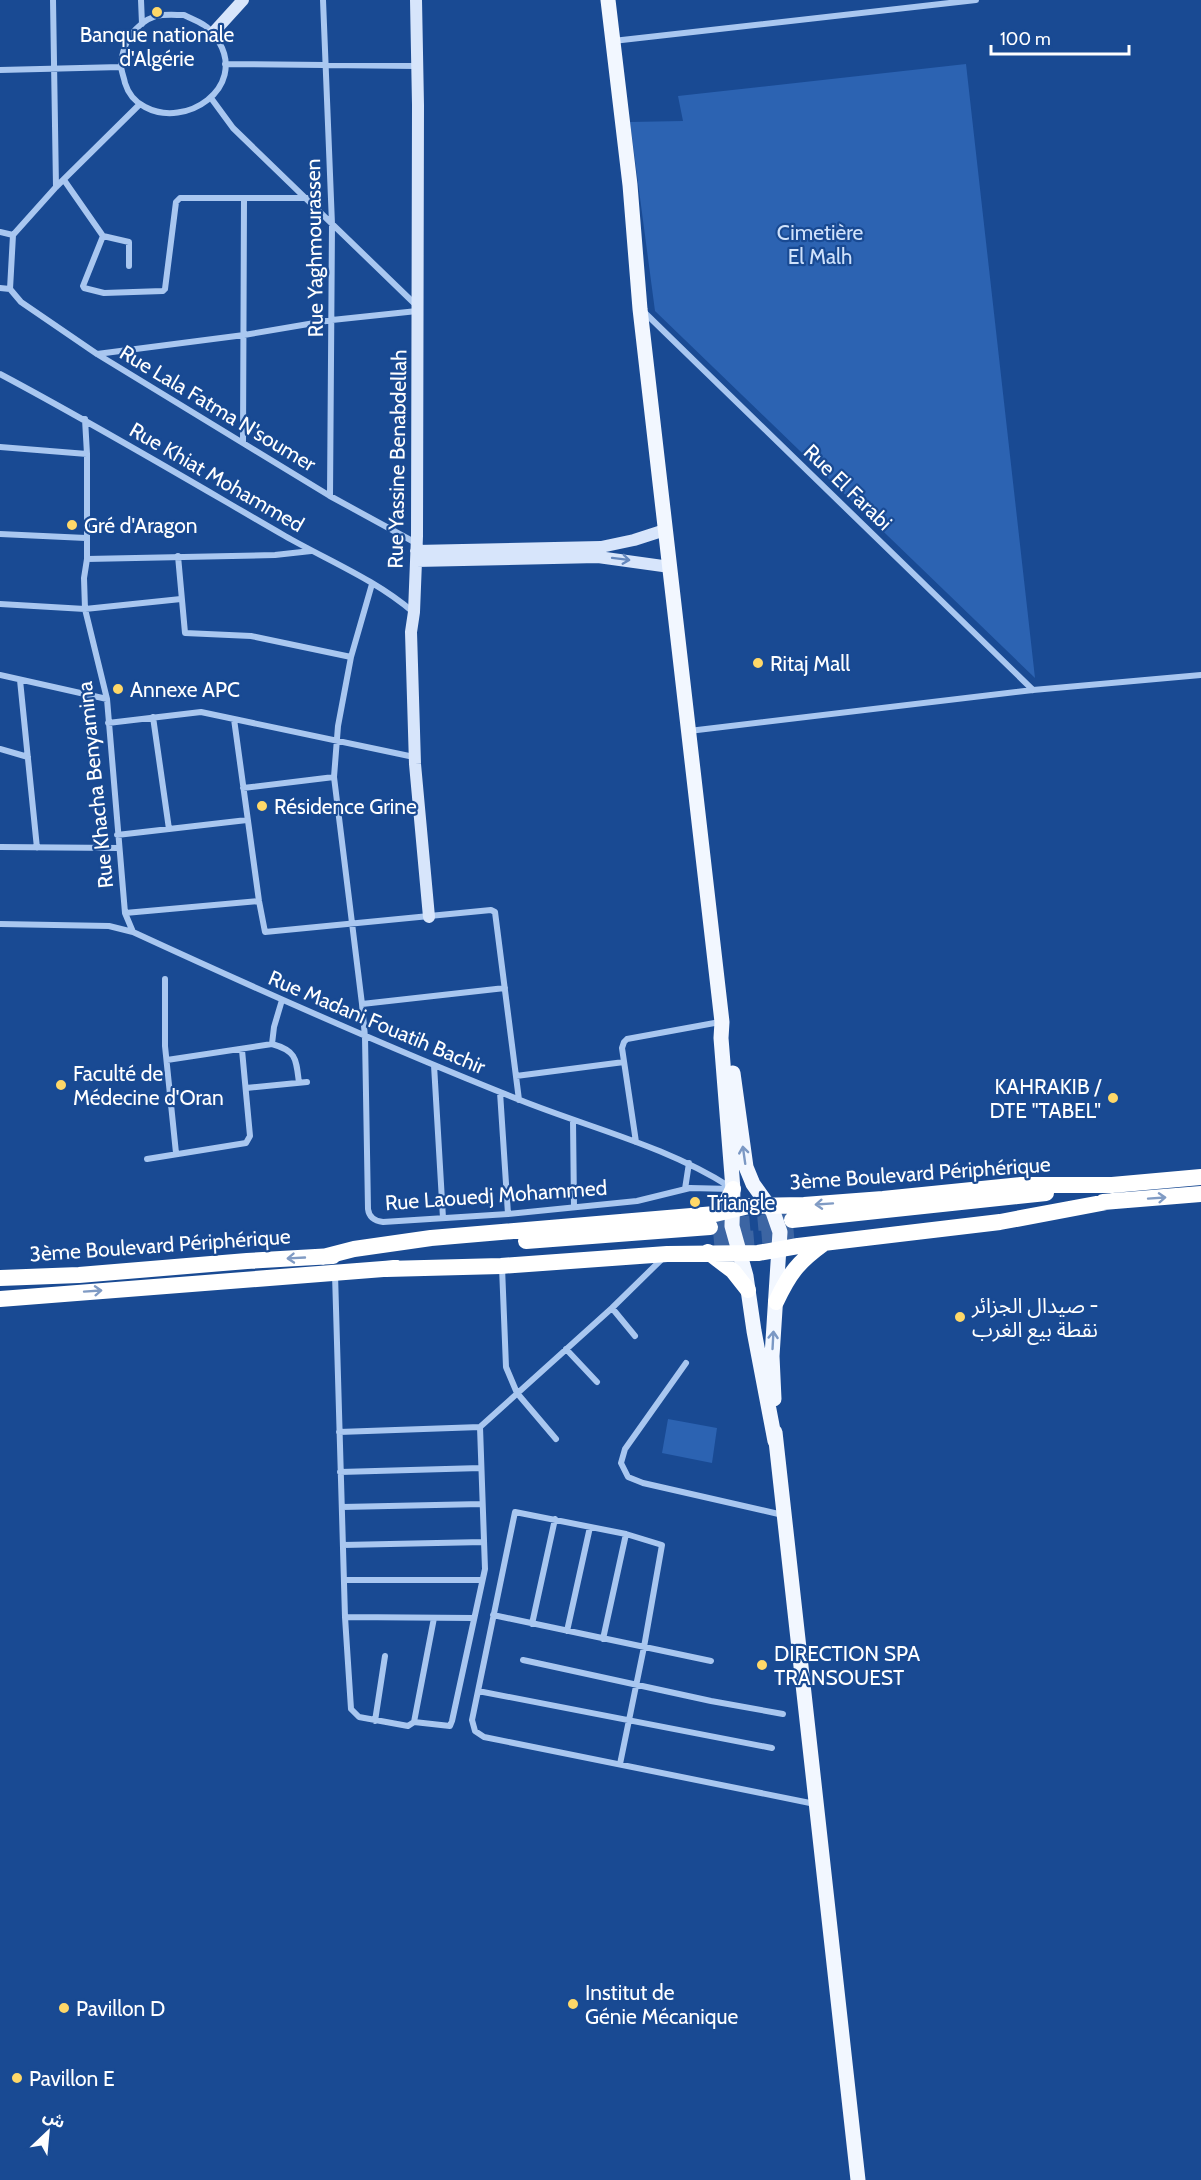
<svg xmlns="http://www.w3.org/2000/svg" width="1201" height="2180" font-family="Cabin,'Noto Sans Arabic',sans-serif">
<rect width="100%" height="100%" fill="#194a93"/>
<path fill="#2c63b2" d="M966 64 1035 678 655 311 630 122 683 121 678 96Z
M668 1419 717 1428 712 1463 662 1453Z"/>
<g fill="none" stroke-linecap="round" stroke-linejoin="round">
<path stroke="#3c65a3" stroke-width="16" stroke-dasharray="16 8" stroke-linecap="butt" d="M710 1227 791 1220
M714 1242 794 1235"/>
<path stroke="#a9c7f0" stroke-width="6" d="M53 0 56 187
M141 0 142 24
M323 0 332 224 330 496
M184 15C190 18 198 21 204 25 211 29 215 36 219 42 246 88 186 129 145 107 135 102 128 93 125 83 124 77 121 71 121 65 122 44 135 23 156 16 164 14 175 15 184 15Z
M613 41 976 0
M225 64 417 66
M0 70 121 67
M211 98 233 128 417 306
M64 180 103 236
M0 232 13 235 10 289 0 288
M13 235 56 187 140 104
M129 266V242L103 236 83 286 84 288 104 293 163 291 165 289 176 202 180 198H307
M10 289 21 302 97 354 330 496 416 543
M643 311 1033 690
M97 354 244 335 332 320 417 311
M0 374C96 425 190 481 285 536 327 560 376 580 413 612
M85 419 87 454V559L84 578 85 609 107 699 125 913 133 932
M243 442 244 199
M0 447 87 454
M0 534 86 538
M178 556 185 633 251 636 351 657
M87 559 275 555 311 551
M372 584 351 657 338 726 334 777 362 1004 365 1037 368 1209C369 1217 374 1221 383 1222L508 1214 637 1201 690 1188 732 1189
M0 604 85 609 181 599
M0 675 107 699
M20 680 37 848
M153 717 169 829
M234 719 259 901 265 932 491 910 495 912 519 1100
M108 723 201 712 414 757
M689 731 1033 690 1201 675
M0 749 28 757
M243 788 334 777
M117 835 247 820
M0 847 118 848
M125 913 259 901
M0 924 109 926 133 932C261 991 389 1048 520 1100 590 1128 666 1146 730 1187
M165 979V1046L176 1153
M282 1000 274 1027 272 1044C297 1051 296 1059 299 1083
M362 1004 505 988
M167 1060 272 1044
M434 1065 443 1218
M516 1076 624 1062
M246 1088 307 1082
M500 1092 508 1214
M573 1121 574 1207
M636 1142 622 1048 624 1042 627 1039 720 1022
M147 1159 246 1143 250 1136 242 1050
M685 1189 689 1163
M502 1267 506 1367 517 1393 556 1439
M335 1274 345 1617 351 1709 359 1717 408 1726 414 1722 434 1618
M612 1308 635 1336
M566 1349 597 1382
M686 1363 625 1449 621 1463 628 1477 643 1483 783 1515
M339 1432 480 1427
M340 1472 481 1468
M342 1507 482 1504
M343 1545 484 1542
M344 1580H482
M493 1615 711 1661
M345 1617 474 1618
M532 1624 555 1519
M567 1631 590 1527
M603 1639 626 1534
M523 1660 711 1701 783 1714
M478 1691 772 1748
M375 1721 385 1656
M414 1722 450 1726 452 1721 485 1569 480 1427 612 1308 662 1259
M620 1764 644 1647 662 1545 626 1534 515 1512 472 1720 475 1731 484 1737 815 1804"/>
<path stroke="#d7e5fb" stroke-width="12" d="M416 0 418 105 417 536 414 612 411 632 415 764 429 917
M213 33 243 0
M416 551 601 547 634 540 665 530
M416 561 598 557 670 567"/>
<path stroke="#f2f7ff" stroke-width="15" d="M608 0 630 185 640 309 722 1022 721 1038 733 1189 732 1226 746 1276 754 1331 775 1441
M733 1073 746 1167 753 1184 773 1212 780 1232 772 1356 774 1399
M775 1432 858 2180"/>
<path stroke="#fff" stroke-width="16" d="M1103 1202 1201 1194
M715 1214 726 1203 733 1189
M792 1220 1046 1193
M526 1241 710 1227
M708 1252 733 1271 748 1290
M323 1257 354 1249 431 1238 715 1214 749 1206 804 1205 883 1199 1021 1185H1112L1201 1177
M386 1269 501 1266 667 1254 758 1253 798 1246 1000 1222 1112 1201
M0 1278 79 1275 247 1261 333 1256
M0 1299 396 1268
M776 1302C789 1274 798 1262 823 1244"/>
</g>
<defs><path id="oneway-shaft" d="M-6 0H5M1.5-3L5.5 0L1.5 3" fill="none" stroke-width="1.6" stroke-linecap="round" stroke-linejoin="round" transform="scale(1.5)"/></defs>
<use stroke="#6588bd" href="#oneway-shaft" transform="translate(621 559) rotate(7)"/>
<g stroke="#7b98c4">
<use href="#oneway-shaft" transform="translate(744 1155) rotate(-98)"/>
<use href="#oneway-shaft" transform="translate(773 1340) rotate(-87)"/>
</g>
<g stroke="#809bc4">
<use href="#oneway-shaft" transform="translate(1157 1198) rotate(-4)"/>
<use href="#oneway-shaft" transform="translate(824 1204) rotate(176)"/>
<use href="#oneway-shaft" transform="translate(296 1258) rotate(177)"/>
<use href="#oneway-shaft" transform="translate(93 1291) rotate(-4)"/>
</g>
<g fill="#ffd868" stroke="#194a93" stroke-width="2">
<circle cx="157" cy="12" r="6"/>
<circle cx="72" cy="525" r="6"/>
<circle cx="758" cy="663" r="6"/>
<circle cx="118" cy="689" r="6"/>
<circle cx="262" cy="806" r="6"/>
<circle cx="61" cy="1085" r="6"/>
<circle cx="1113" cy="1098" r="6"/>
<circle cx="695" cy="1202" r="6"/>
<circle cx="960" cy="1317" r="6"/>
<circle cx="762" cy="1665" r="6"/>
<circle cx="573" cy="2004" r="6"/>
<circle cx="64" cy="2008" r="6"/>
<circle cx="17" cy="2078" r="6"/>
</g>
<g text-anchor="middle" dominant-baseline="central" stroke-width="4.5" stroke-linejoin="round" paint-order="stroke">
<g font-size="21" fill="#fff" stroke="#194a93" text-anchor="start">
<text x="157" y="34" text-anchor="middle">Banque nationale<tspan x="157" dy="24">d'Algérie</tspan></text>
<text x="84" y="525">Gré d'Aragon</text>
<text x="770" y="663">Ritaj Mall</text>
<text x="130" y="689">Annexe APC</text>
<text x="274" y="806">Résidence Grine</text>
<text x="73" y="1073">Faculté de<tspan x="73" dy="24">Médecine d'Oran</tspan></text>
<text x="1101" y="1086" text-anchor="end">KAHRAKIB /<tspan x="1101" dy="24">DTE "TABEL"</tspan></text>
<text x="707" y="1202">Triangle</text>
<text x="972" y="1305">صيدال الجزائر -<tspan x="972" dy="24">نقطة بيع الغرب</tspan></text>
<text x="774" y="1653">DIRECTION SPA<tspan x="774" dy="24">TRANSOUEST</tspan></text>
<text x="585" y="1992">Institut de<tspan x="585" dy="24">Génie Mécanique</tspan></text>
<text x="76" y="2008">Pavillon D</text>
<text x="29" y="2078">Pavillon E</text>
</g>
<g font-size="21" fill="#d0e2fb" stroke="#194a93">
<text x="820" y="232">Cimetière<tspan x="820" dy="24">El Malh</tspan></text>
</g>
<g font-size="21" fill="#fff" stroke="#194a93">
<text transform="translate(314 248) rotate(-91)">Rue Yaghmourassen</text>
<text transform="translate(218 408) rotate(31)">Rue Lala Fatma N'soumer</text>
<text transform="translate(397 459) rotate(-89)">Rue Yassine Benabdellah</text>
<text transform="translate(217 477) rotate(30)">Rue Khiat Mohammed</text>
<text transform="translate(848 487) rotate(44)">Rue El Farabi</text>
<text transform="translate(95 785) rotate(-96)">Rue Khacha Benyamina</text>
<text transform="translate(377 1022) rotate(23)">Rue Madani Fouatih Bachir</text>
<text transform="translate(920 1173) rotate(-4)">3ème Boulevard Périphérique</text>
<text transform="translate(496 1195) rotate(-4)">Rue Laouedj Mohammed</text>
<text transform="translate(160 1245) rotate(-4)">3ème Boulevard Périphérique</text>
</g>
</g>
<g transform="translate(48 2132) rotate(26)" stroke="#194a93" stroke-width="4.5" paint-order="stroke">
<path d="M0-4.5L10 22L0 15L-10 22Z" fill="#ffffff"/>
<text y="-9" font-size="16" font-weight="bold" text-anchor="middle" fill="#ffffff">ش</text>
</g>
<path d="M991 45v9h138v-9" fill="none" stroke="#ffffff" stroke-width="3"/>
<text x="1000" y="45" font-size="18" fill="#ffffff" stroke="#194a93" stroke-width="4.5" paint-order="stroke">100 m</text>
</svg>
